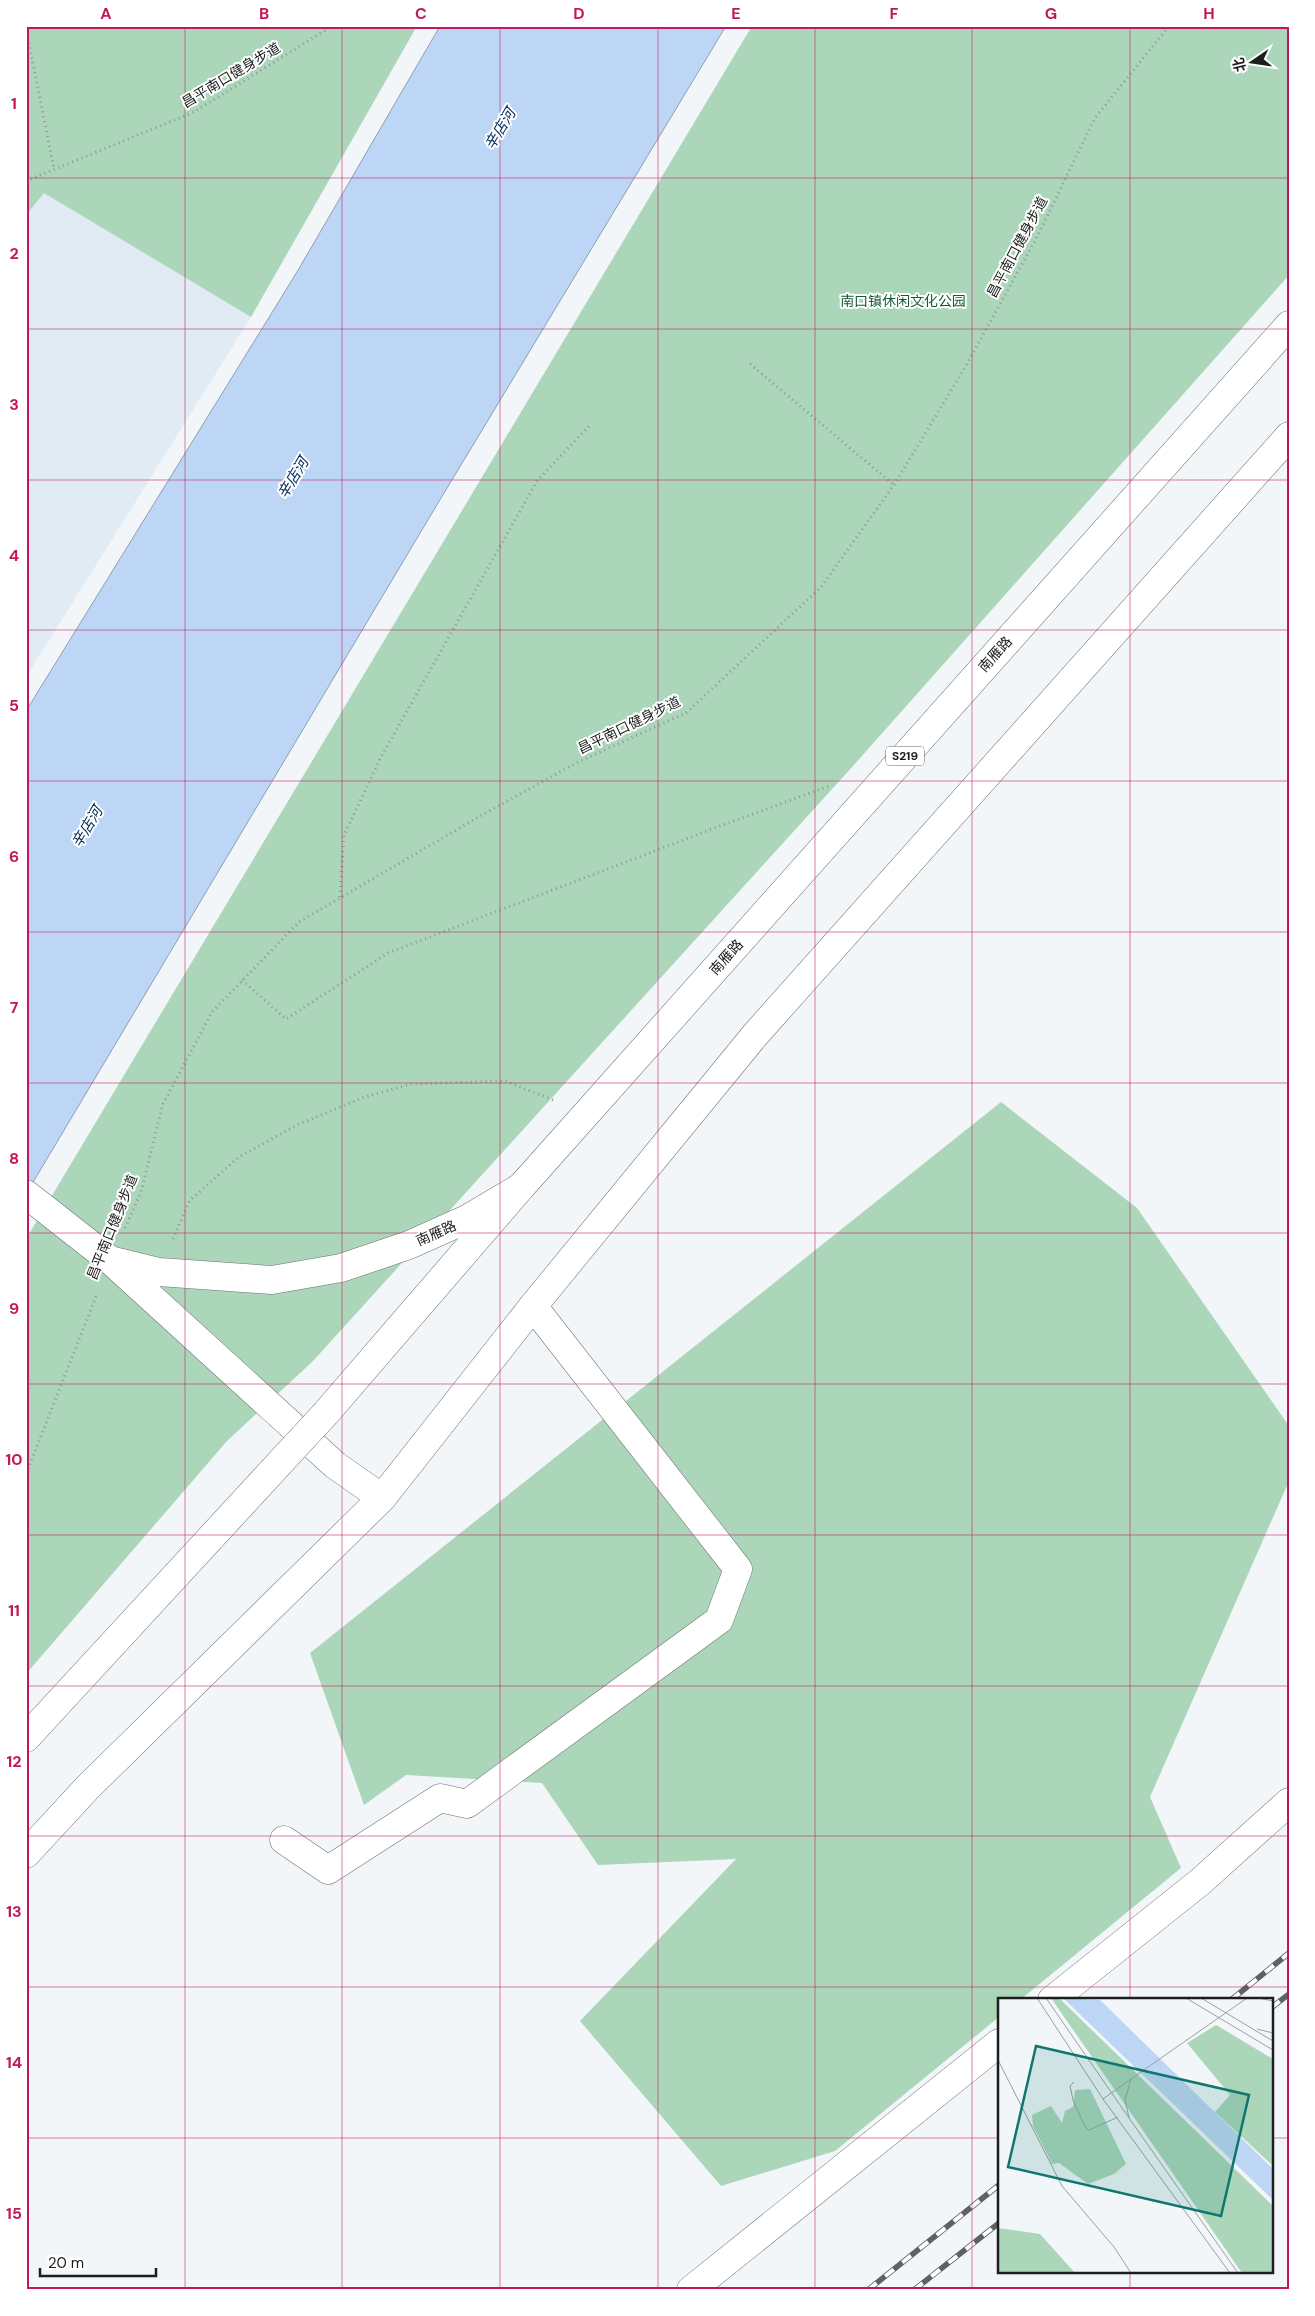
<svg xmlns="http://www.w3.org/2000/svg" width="1315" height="2316" font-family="'DM Sans','Noto Sans SC',sans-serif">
<rect width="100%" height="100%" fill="#f2f6f9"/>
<path fill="#e1ebf3" d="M44 192 251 317 26 677V215Z"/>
<path fill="#abd6ba" d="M26 26H417L251 317 44 193 26 215Z
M752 26H1289V275L853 766 313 1361 227 1441 26 1674V1239Z
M1001 1102 1137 1208 1289 1426V1481L1150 1797 1181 1868 1020 2000H999V2017L835 2151 721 2186 580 2021 736 1859 598 1865 542 1783 406 1775 364 1805 310 1653Z"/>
<path fill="#bed6f5" stroke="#8d9eb4" d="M440 26H726L435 508 26 1194V711L297 272Z"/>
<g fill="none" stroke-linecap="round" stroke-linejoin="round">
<defs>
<path id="minor" d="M284 1840 328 1870 440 1798 467 1804 719 1620 738 1569 533 1306
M1052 2000 1200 1882 1289 1802
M691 2290 999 2043"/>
<path id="tertiary" d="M110 1260 335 1465 382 1498
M26 1854 88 1787 382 1498 533 1306 755 1035 1289 436"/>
<path id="primary" d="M26 1194 110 1260 159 1272 272 1280 341 1268 409 1245 467 1219 521 1187 1289 325"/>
<path id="motorway" d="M326 1413 521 1187
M26 1738 288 1454"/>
</defs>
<use href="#minor" stroke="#6e7173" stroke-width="29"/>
<use href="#tertiary" stroke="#6e7173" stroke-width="29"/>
<use href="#primary" stroke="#6e7173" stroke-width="29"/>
<use href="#motorway" stroke="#6e7173" stroke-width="29"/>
<path stroke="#929597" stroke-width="3" stroke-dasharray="1 4" stroke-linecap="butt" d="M26 28 54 169
M26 181 194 112 332 26
M750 364 894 485
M340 897 344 835 381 757 537 481 591 424
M242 980 286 1019 388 953 720 826 832 785
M125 1228 141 1192 163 1104 212 1012 299 922 482 815 578 762 686 713 821 587 894 485 967 364 1035 241 1095 118 1169 26
M173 1239 190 1200 239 1157 297 1125 362 1098 411 1084 505 1081 553 1100
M26 1474 97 1294"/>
<use href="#minor" stroke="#fff" stroke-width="28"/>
<use href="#tertiary" stroke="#fff" stroke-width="28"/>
<use href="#primary" stroke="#fff" stroke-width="28"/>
<use href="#motorway" stroke="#fff" stroke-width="28"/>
<defs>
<path id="rail" d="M1231 2000 1289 1953
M1271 2008 1289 1994
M868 2290 999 2185
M914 2290 999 2223"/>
</defs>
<use href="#rail" stroke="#5f6163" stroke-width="5.5"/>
<use href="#rail" stroke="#fff" stroke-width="4" stroke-dasharray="11" stroke-linecap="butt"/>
<defs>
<path id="motorway-bridge" d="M288 1454 326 1413"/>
</defs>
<use href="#motorway-bridge" stroke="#6e7173" stroke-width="29" stroke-linecap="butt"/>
<use href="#motorway-bridge" stroke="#fff" stroke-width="28"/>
</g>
<path fill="none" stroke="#c2185b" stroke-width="1" stroke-opacity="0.55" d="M185 26V2290M342 26V2290M500 26V2290M658 26V2290M815 26V2290M972 26V2290M1130 26V2000M26 178H1289M26 329H1289M26 480H1289M26 630H1289M26 781H1289M26 932H1289M26 1083H1289M26 1233H1289M26 1384H1289M26 1535H1289M26 1686H1289M26 1836H1289M26 1987H1289M26 2138H999M1271 2138H1289M1130 2272V2290"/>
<g text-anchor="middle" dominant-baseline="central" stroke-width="4" stroke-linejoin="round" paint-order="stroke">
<rect fill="#fff" stroke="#606162" stroke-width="1" x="886" y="746.5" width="38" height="19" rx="4"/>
<g font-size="12" font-weight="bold" fill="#1c1d1e">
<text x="905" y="756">S219</text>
</g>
<g font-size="14" fill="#1c1d1e" stroke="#fff">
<text transform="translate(231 75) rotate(-31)">昌平南口健身步道</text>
<text transform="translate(1017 247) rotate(-62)">昌平南口健身步道</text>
<text transform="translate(995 654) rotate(-48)">南雁路</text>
<text transform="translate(629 725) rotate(-26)">昌平南口健身步道</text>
<text transform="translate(726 957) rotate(-48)">南雁路</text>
<text transform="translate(112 1227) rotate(-68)">昌平南口健身步道</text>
<text transform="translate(436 1233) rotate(-24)">南雁路</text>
</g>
<g font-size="14" fill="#135c38" stroke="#fff">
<text x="903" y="301">南口镇休闲文化公园</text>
</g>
<g font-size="15" font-style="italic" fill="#032b58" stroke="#fff">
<text transform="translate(500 129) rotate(-59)">辛店河</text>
<text transform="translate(293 478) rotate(-59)">辛店河</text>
<text transform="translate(87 827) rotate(-59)">辛店河</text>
</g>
</g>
<g transform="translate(998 1998)">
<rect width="275" height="275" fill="#f2f6f9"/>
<path d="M53 0H61L275 208V275H244ZM218 27 275 61V168L217 114 232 97 189 45ZM92 91 128 166 116 176 90 186 61 165 54 166 35 128 34 117 53 108 64 125 67 113 75 109 77 92ZM0 230 42 236 77 275H0Z" fill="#abd6ba"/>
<path d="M65 0 102 2 275 171V202Z" fill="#bed6f5"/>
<path fill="none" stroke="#9c9fa1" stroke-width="1" d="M39 0 105 101 232 275M48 0 131 120M188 0 275 52M203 0 275 43M260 0 275 3M259 31 275 35M0 62 64 188 116 249 133 275M76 84 72 88 75 102 87 129 91 132 120 119M105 101 133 81M240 275 131 120 127 102 133 81 249 0"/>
<path fill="#0f766e" fill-opacity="0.15" stroke="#0f766e" stroke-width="2.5" d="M38 48 251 97 223 218 10 169Z"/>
<rect width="275" height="275" fill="none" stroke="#1c1d1e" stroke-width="2.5"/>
</g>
<rect width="1315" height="2316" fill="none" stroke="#ffffff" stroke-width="55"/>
<g transform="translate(1252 62) rotate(257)" stroke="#ffffff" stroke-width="4" paint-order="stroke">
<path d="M0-4L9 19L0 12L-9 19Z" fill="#1c1d1e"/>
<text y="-8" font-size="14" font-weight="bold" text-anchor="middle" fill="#1c1d1e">北</text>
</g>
<path d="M40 2268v8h116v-8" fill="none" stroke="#1c1d1e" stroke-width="2.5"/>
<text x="48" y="2268" font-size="15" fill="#1c1d1e" stroke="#ffffff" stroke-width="4" paint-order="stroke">20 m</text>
<rect x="28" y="28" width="1260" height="2260" fill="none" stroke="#c2185b" stroke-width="2"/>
<g font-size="16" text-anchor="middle" font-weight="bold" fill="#c2185b">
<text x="106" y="19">A</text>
<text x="264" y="19">B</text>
<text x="421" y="19">C</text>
<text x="579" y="19">D</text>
<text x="736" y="19">E</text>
<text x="894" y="19">F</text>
<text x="1051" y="19">G</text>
<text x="1209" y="19">H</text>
<text x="14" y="109">1</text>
<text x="14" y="259">2</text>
<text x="14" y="410">3</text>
<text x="14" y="561">4</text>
<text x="14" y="711">5</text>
<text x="14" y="862">6</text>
<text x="14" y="1013">7</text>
<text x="14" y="1164">8</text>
<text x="14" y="1314">9</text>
<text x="14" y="1465">10</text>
<text x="14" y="1616">11</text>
<text x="14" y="1767">12</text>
<text x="14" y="1917">13</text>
<text x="14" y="2068">14</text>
<text x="14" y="2219">15</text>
</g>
</svg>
